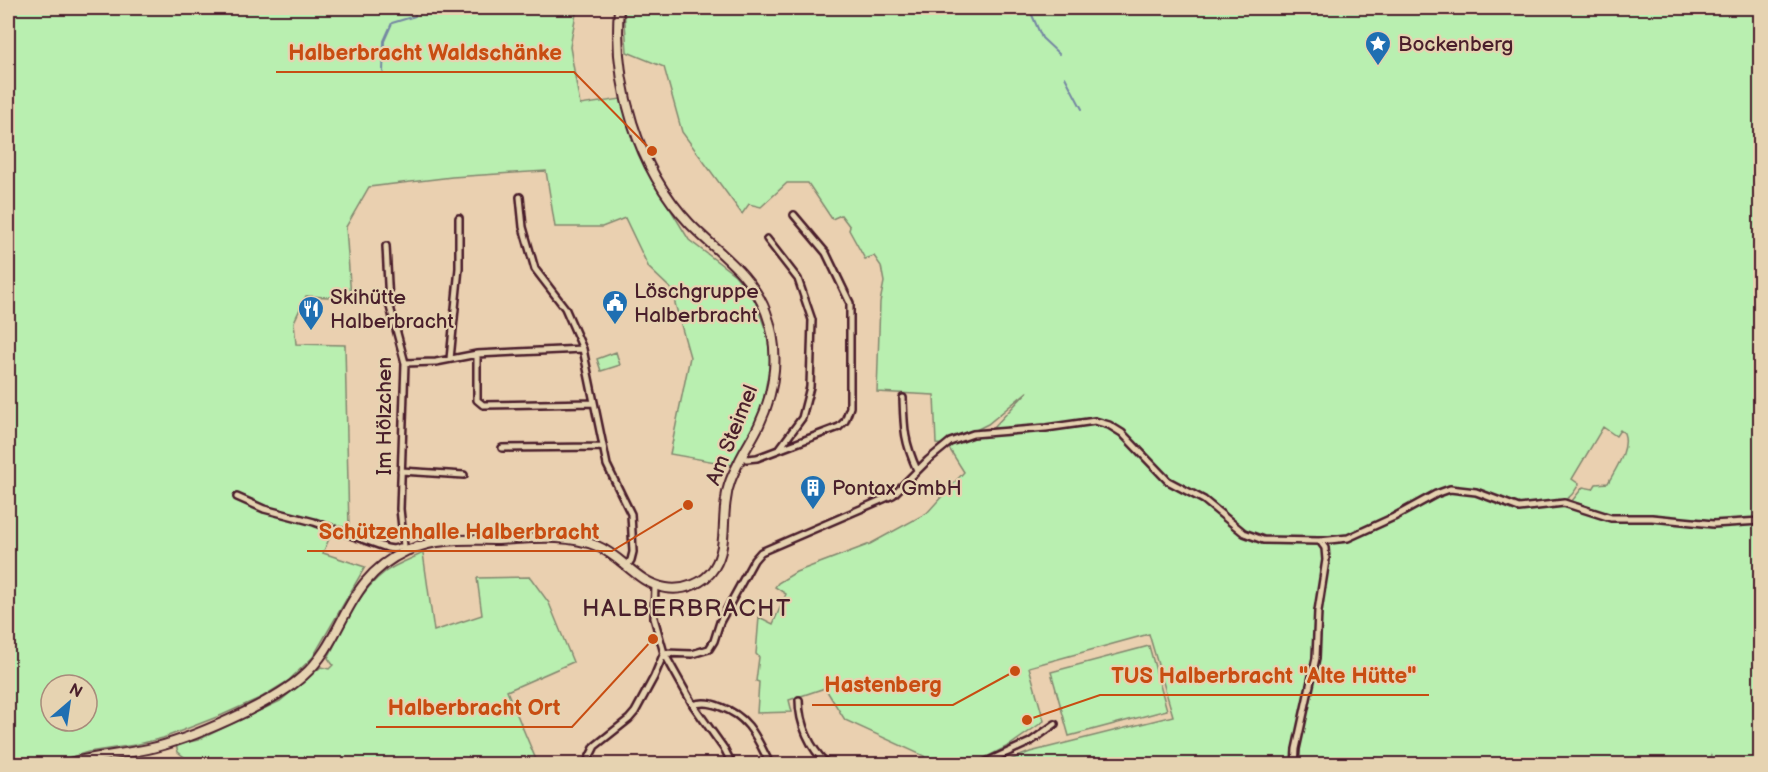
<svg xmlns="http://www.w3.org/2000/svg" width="1768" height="772" font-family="'Balsamiq Sans',sans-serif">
<rect width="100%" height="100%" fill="#ead0b0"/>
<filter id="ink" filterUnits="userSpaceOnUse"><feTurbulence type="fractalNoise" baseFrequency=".0167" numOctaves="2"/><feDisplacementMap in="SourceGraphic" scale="12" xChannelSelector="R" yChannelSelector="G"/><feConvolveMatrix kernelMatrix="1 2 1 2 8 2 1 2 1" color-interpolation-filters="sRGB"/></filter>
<g filter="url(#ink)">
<path fill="#b9efb0" stroke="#82876e" stroke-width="1.5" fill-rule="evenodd" d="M8 8H577L570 47 580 105 621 99 633 141 658 189 689 240 735 275 754 298 766 331 771 358 762 407 756 423 732 465 670 454 690 357 671 289 649 268 625 218 602 227H555L546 171 452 177 369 187 346 227 351 298 306 296 294 322 296 344 345 345 349 529 335 525 323 553 365 567 313 657 288 681 262 697 222 715 163 738 135 745 88 752 49 764H8ZM51 685H87V721H51Z
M624 8H1760V764H1710L1711 754 1709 764H1000L1030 752 1173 716 1149 634 1029 667 1044 721 1010 745 973 764H929L924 756 845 720 825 688 789 700 792 712 757 713 759 682 756 681 759 657 756 654 759 617 773 624 786 594 775 587 778 583 796 572 870 544 927 513 964 472 947 445 936 444 934 395 877 392 880 302 884 282 881 266 874 256 865 259 849 230 850 227 841 215 832 219 808 183H787L761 207 749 204 742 214 682 132 664 67 627 52ZM1028 391 992 429 962 437 988 424ZM1603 427 1616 436 1620 430 1624 433C1630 449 1615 470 1608 483L1596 484 1593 489 1583 487 1572 501 1607 514 1666 519 1609 521 1564 506 1527 510 1521 506C1534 502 1557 503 1566 499 1572 497 1576 489 1579 484L1572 479Z
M616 352 620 365 601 371 597 359Z
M423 553 434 631 482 615 477 578 530 577 549 603 573 662 507 691 537 762 533 764H193L178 752 176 745 198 740 280 701 321 667 329 669 333 665 328 658C343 628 358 592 385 572 396 564 411 559 423 553Z
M1149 646 1167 710 1069 736 1051 672Z"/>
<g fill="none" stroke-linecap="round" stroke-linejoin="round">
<path stroke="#7587a2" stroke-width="2" d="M1029 8 1042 38 1059 54
M383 72 384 41 392 23 415 16V8
M1065 77 1082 109"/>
<defs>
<path id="minor" d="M520 197 523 227 535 269 565 308 583 349 607 465 631 514 633 552 631 560 627 566
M767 239 798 279 812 320 810 387 802 418 780 448
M386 246 389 303 405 363 400 509 404 546 408 551
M477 354V400L483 405 593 403
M450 359 459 268V218
M405 363 436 362 477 354 583 349
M903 398C904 429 904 441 917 470
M502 448 602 447
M742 456 747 459 757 458 839 427 845 421 850 407V303L826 253 794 215
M401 471 464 475
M237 497 264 509 314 522 387 548 393 549 404 546
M655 586 654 618 664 653 693 705 725 750 732 764
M664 653 692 654 709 649 714 641 720 622 754 560 761 552 893 495 928 460 950 442 973 434 1046 428 1095 421 1109 425 1122 433 1168 481 1204 500 1244 533 1263 540 1320 541 1348 538 1394 517 1436 494 1450 489 1476 492 1519 508 1564 503 1611 518H1652L1713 524 1760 521
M799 700C799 724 810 748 827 764
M693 705C703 701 712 703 721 707 750 717 757 739 770 764
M586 764 595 746 629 719 635 712 654 677 664 653
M982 764 1030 742 1055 724
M1295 764 1296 749 1316 658 1318 611 1326 560 1325 548 1320 541"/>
<path id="secondary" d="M66 764C93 756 120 755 148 749 189 740 272 704 303 676 347 637 343 580 406 551 419 546 432 542 446 541 462 539 478 540 494 540 527 539 566 533 597 546 622 556 638 584 666 588 684 591 705 583 714 568 727 548 722 522 726 500 727 486 733 474 739 462 745 449 753 438 759 425 776 389 780 349 766 312 751 273 718 253 690 224 637 168 613 83 619 8"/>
</defs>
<use href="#minor" stroke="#4a1f2b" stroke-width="10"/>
<use href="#secondary" stroke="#4a1f2b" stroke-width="12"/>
<use href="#minor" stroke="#e6d3b1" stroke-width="5"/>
<use href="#secondary" stroke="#e6d3b1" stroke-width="8"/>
</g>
</g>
<defs>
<symbol id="sight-pin" viewBox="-11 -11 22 30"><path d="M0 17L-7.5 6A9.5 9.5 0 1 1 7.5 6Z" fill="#1f6fb2" stroke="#e6d3b1"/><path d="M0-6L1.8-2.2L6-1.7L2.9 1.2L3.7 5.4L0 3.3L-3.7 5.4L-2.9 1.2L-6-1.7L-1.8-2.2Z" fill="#fff"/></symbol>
<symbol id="civic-pin" viewBox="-11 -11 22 30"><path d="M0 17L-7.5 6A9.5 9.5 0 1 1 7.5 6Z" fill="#1f6fb2" stroke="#e6d3b1"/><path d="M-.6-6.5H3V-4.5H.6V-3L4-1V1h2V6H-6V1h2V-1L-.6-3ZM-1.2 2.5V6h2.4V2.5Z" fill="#fff"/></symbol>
<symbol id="restaurant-pin" viewBox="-11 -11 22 30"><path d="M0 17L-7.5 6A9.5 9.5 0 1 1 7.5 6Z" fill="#1f6fb2" stroke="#e6d3b1"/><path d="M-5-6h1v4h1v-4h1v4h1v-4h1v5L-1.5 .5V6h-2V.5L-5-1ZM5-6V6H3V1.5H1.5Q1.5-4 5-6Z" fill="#fff"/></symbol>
<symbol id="building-pin" viewBox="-11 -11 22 30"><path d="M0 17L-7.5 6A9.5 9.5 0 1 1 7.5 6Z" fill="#1f6fb2" stroke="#e6d3b1"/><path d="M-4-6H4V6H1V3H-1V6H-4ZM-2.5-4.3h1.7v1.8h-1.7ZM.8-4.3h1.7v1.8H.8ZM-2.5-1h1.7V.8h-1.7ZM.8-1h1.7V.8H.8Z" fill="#fff"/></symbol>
</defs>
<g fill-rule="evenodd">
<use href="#sight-pin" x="1363" y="29" width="30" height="40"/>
<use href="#civic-pin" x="600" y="288" width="30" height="40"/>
<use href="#restaurant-pin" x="296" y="294" width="30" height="40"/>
<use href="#building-pin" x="798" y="473" width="30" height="40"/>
</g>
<g text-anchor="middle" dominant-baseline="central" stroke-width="4.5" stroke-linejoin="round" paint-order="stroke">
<g font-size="21" fill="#4a1f2b" stroke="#e6d3b1" text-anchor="start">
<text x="1398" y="44">Bockenberg</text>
<text x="634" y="291">Löschgruppe<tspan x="634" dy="24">Halberbracht</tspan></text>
<text x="330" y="297">Skihütte<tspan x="330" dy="24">Halberbracht</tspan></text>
<text x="832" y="488">Pontax GmbH</text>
</g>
<g font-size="21" fill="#4a1f2b" stroke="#e6d3b1">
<text transform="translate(384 416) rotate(-90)">Im Hölzchen</text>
<text transform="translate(732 435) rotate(-68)">Am Steimel</text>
</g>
<g font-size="24" letter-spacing="1.5" fill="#4a1f2b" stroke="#e6d3b1">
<text x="687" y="608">HALBERBRACHT</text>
</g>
</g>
<path fill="none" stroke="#c84d12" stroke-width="2" d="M652 151L574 72H276M688 505L612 551H307M1027 720L1100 695H1429M1015 671L953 705H812M653 639L572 727H376"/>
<g fill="#c84d12" stroke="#e6d3b1" stroke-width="2">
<circle cx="652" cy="151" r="6"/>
<circle cx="688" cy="505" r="6"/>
<circle cx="1027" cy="720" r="6"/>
<circle cx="1015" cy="671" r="6"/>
<circle cx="653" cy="639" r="6"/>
</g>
<g font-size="22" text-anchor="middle" font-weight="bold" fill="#c84d12" stroke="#e6d3b1" stroke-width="4.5" stroke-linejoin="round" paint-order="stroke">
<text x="425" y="60">Halberbracht Waldschänke</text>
<text x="459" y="539">Schützenhalle Halberbracht</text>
<text x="1264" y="683">TUS Halberbracht "Alte Hütte"</text>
<text x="883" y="692">Hastenberg</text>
<text x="474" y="715">Halberbracht Ort</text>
</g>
<rect width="1768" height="772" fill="none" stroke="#e6d3b1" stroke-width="30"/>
<rect x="15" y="15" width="1738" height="742" fill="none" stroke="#4a1f2b" stroke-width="2" filter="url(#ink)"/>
<g transform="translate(69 703) rotate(29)"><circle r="28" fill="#e6d3b1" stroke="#a88b7b" stroke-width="1.5"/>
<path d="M0-4.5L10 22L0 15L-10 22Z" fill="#1f6fb2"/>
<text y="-9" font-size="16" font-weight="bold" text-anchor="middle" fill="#4a1f2b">N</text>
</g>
</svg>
